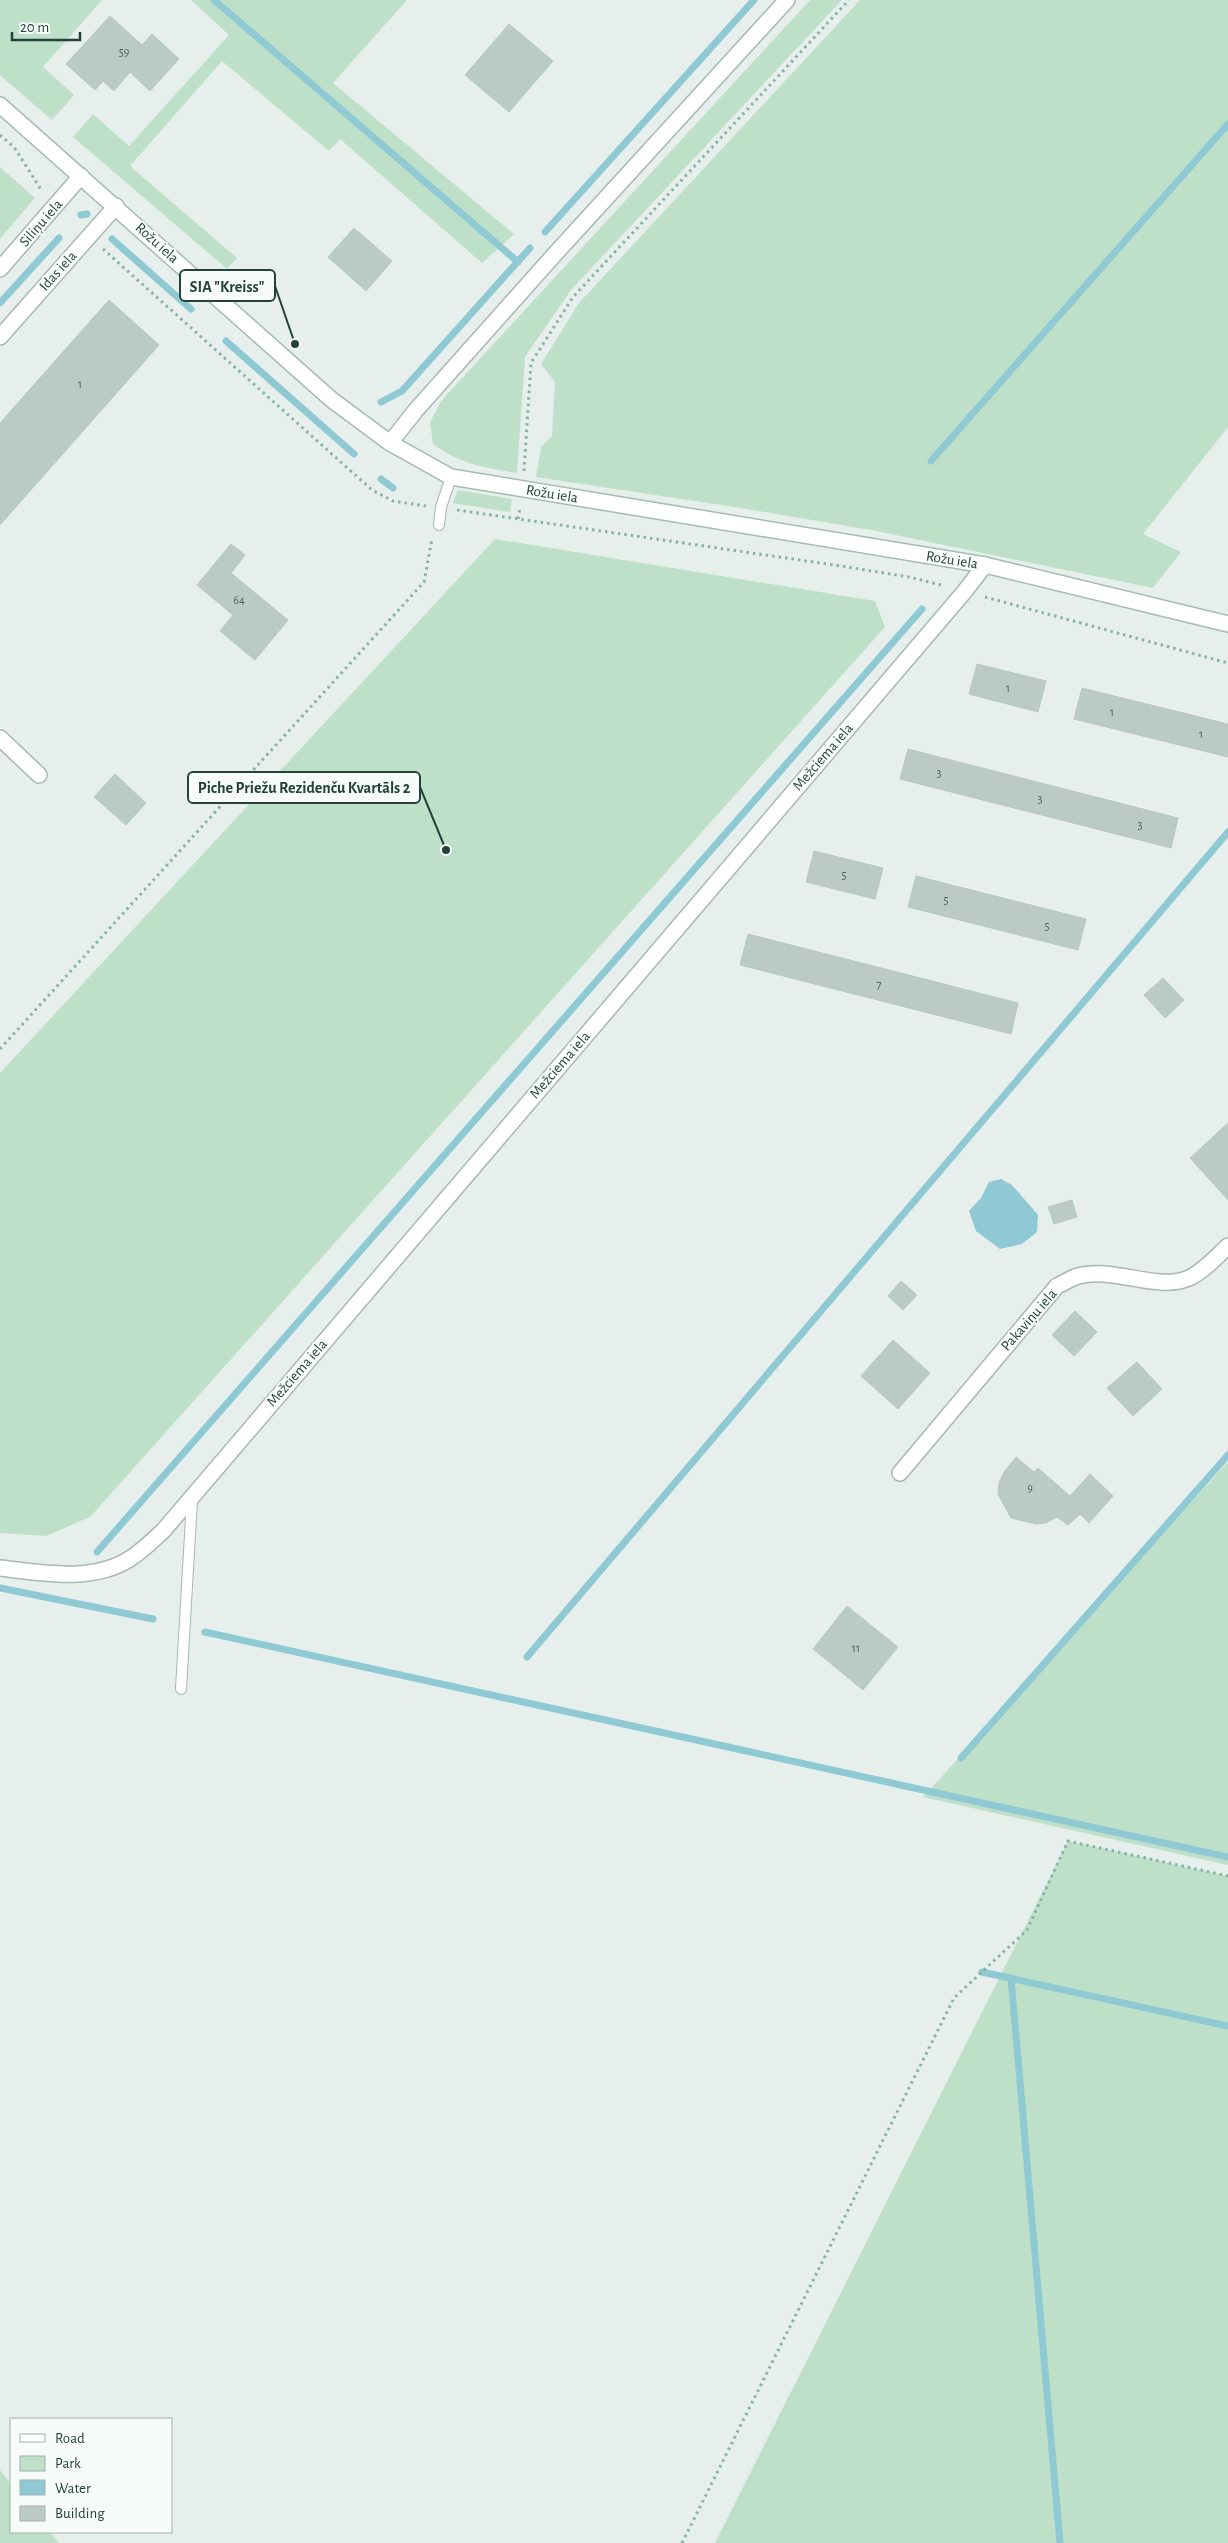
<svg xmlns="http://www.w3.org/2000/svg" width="1228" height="2543" font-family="'Alegreya Sans',sans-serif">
<rect width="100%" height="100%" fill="#e6efeb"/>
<path fill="#bfe0c8" d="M0 0H102L43 67 74 95 52 120 0 75Z
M191 0H407L333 83 514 234 482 263 340 139 329 151 222 61 130 166 237 258 227 269 73 137 93 114 129 146 229 35Z
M810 0H842L571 290 525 357 517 473C482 467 462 465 433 444L430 423 441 401Z
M860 0H1228V427L1143 534 1181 552 1153 588 876 531 741 508 536 477 541 447 552 436 555 382 541 364 579 303Z
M0 167 35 198 0 239Z
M458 490 512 499 510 512 453 503Z
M495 539 875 601 885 627 90 1517 46 1536 0 1533V1073Z
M1228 1462V1865L923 1797Z
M1068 1841 1228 1876V2543H715Z
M0 2470 11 2484V2532H50L59 2543H0Z"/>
<path fill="#8ec9d4" d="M1001 1179 1012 1185 1038 1215 1037 1232 1022 1244 1000 1249 976 1231 969 1211 981 1198 989 1182Z"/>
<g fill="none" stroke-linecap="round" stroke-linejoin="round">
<path stroke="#8ec9d4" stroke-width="7" d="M214 0 518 262
M81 215 87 214
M545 232 754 0
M112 239 191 309
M0 303 59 238
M226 341 354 454
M381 402 402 391 530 248
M931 461 1228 124
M381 479 393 488
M97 1552 922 609
M0 1588 153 1619
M205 1632 1228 1857
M527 1657 1228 832
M961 1758 1228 1455
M982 1972 1228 2026
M1011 1978 1060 2543"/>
</g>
<path fill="#bbcac4" stroke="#b8c9c2" d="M110 16 142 45 152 34 179 59 150 91 130 72 114 91 103 81 95 90 66 64Z
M509 24 553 61 509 112 465 75Z
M354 228 392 261 366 291 328 257Z
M109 300 159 345 0 525V423Z
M231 544 245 555 231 573 288 620 255 660 220 631 233 615 197 585Z
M977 664 1046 681 1038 712 969 694Z
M1082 688 1228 724V757L1074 719Z
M908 749 1178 818 1171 848 900 779Z
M115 774 146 803 126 825 94 797Z
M814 851 883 868 875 899 806 882Z
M916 876 1086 919 1078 950 908 907Z
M748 934 1018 1003 1011 1034 740 965Z
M1163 978 1184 1000 1165 1018 1144 995Z
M1228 1123V1200L1190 1158Z
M1072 1200 1077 1217 1054 1224 1048 1207Z
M901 1281 917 1295 903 1310 888 1296Z
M1075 1311 1097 1332 1074 1356 1052 1335Z
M893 1340 930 1373 898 1409 861 1376Z
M1137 1362 1162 1389 1133 1416 1107 1388Z
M1016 1457 1034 1472 1038 1468 1070 1496 1090 1474 1113 1496 1089 1523 1080 1514 1068 1525 1057 1517 1046 1523 1036 1524 1011 1518 998 1494 999 1483 1004 1472Z
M847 1606 898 1647 863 1690 813 1649Z"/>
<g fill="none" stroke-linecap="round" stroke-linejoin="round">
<defs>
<path id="lane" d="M439 525 441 507 451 477
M181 1689 192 1500"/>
<path id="street" d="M0 269 81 176
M0 337 116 206
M390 443 416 410 555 254 787 0
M0 738 39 775
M900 1473 1057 1286C1064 1283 1071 1278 1078 1276 1113 1266 1157 1292 1189 1278 1204 1271 1216 1257 1228 1246
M0 1568C41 1573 94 1583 131 1558 142 1551 153 1540 163 1531L965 591 985 565"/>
<path id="secondary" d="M0 105 332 400 390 443 451 477 985 565 1228 624"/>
</defs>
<use href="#lane" stroke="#a8b8b2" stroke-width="12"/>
<use href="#street" stroke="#a8b8b2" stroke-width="18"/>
<use href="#secondary" stroke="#a4bbb3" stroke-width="18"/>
<path stroke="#86b3a5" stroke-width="3" stroke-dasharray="2.5 4" stroke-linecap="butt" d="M0 135 14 147 42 191
M103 249 372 490 393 501 426 506
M524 471 531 363 573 297 849 0
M457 510 841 566 909 577 945 586
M518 519 520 507
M985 597 1228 663
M0 1049 424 582 432 539
M682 2543 954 1998 1027 1930 1068 1841 1228 1876"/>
<use href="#lane" stroke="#fff" stroke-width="10"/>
<use href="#street" stroke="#fff" stroke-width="15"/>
<use href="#secondary" stroke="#fff" stroke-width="15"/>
</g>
<g text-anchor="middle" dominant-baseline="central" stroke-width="4" stroke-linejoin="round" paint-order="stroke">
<g font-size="12" fill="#4a645c">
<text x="124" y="52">59</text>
<text x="80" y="384">1</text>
<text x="239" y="600">64</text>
<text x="1008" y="688">1</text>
<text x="1112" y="712">1</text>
<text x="1201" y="734">1</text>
<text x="939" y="773">3</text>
<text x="1040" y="799">3</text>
<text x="1140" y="825">3</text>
<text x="844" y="875">5</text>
<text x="946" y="900">5</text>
<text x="1047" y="926">5</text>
<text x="879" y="984">7</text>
<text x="1030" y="1488">9</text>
<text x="856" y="1648">11</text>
</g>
<g font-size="15" fill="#24423a" stroke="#f7fbf9">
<text transform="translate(41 223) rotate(-49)">Siliņu iela</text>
<text transform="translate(157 243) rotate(42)">Rožu iela</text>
<text transform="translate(58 271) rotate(-48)">Idas iela</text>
<text transform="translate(552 494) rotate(9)">Rožu iela</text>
<text transform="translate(952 560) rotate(9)">Rožu iela</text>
<text transform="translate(823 757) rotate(-49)">Mežciema iela</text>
<text transform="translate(560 1065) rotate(-49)">Mežciema iela</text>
<text transform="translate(1029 1320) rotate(-49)">Pakaviņu iela</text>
<text transform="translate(297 1373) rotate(-49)">Mežciema iela</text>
</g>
</g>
<path fill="none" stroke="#24423a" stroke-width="2" d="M295 344L275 286M446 850L420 787"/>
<g fill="#24423a" stroke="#f7fbf9" stroke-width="2">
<circle cx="295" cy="344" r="5"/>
<circle cx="446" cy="850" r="5"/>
</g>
<g fill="#f7fbf9" stroke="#24423a" stroke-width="2">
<rect x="180" y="270" width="95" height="31" rx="5"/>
<rect x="188" y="772" width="232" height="31" rx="5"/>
</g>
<g font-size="16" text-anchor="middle" font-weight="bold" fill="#24423a">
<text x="227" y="292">SIA "Kreiss"</text>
<text x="304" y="793">Piche Priežu Rezidenču Kvartāls 2</text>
</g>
<rect x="10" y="2418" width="162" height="115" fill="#f7fbf9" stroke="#a3b1ad"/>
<rect x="20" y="2434" width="25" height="8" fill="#ffffff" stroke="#a3b1ad"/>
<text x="55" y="2443" font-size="15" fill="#24423a">Road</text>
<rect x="20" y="2456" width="25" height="15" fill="#bfe0c8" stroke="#a3b1ad"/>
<text x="55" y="2468" font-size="15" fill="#24423a">Park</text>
<rect x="20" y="2480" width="25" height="15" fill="#8ec9d4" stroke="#a3b1ad"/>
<text x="55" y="2493" font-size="15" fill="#24423a">Water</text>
<rect x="20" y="2506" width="25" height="15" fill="#bbcac4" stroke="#a3b1ad"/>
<text x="55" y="2518" font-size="15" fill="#24423a">Building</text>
<path d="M12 32v8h68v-8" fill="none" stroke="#24423a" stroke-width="2.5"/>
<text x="20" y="32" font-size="15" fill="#24423a" stroke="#f7fbf9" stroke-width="4" paint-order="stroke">20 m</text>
</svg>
